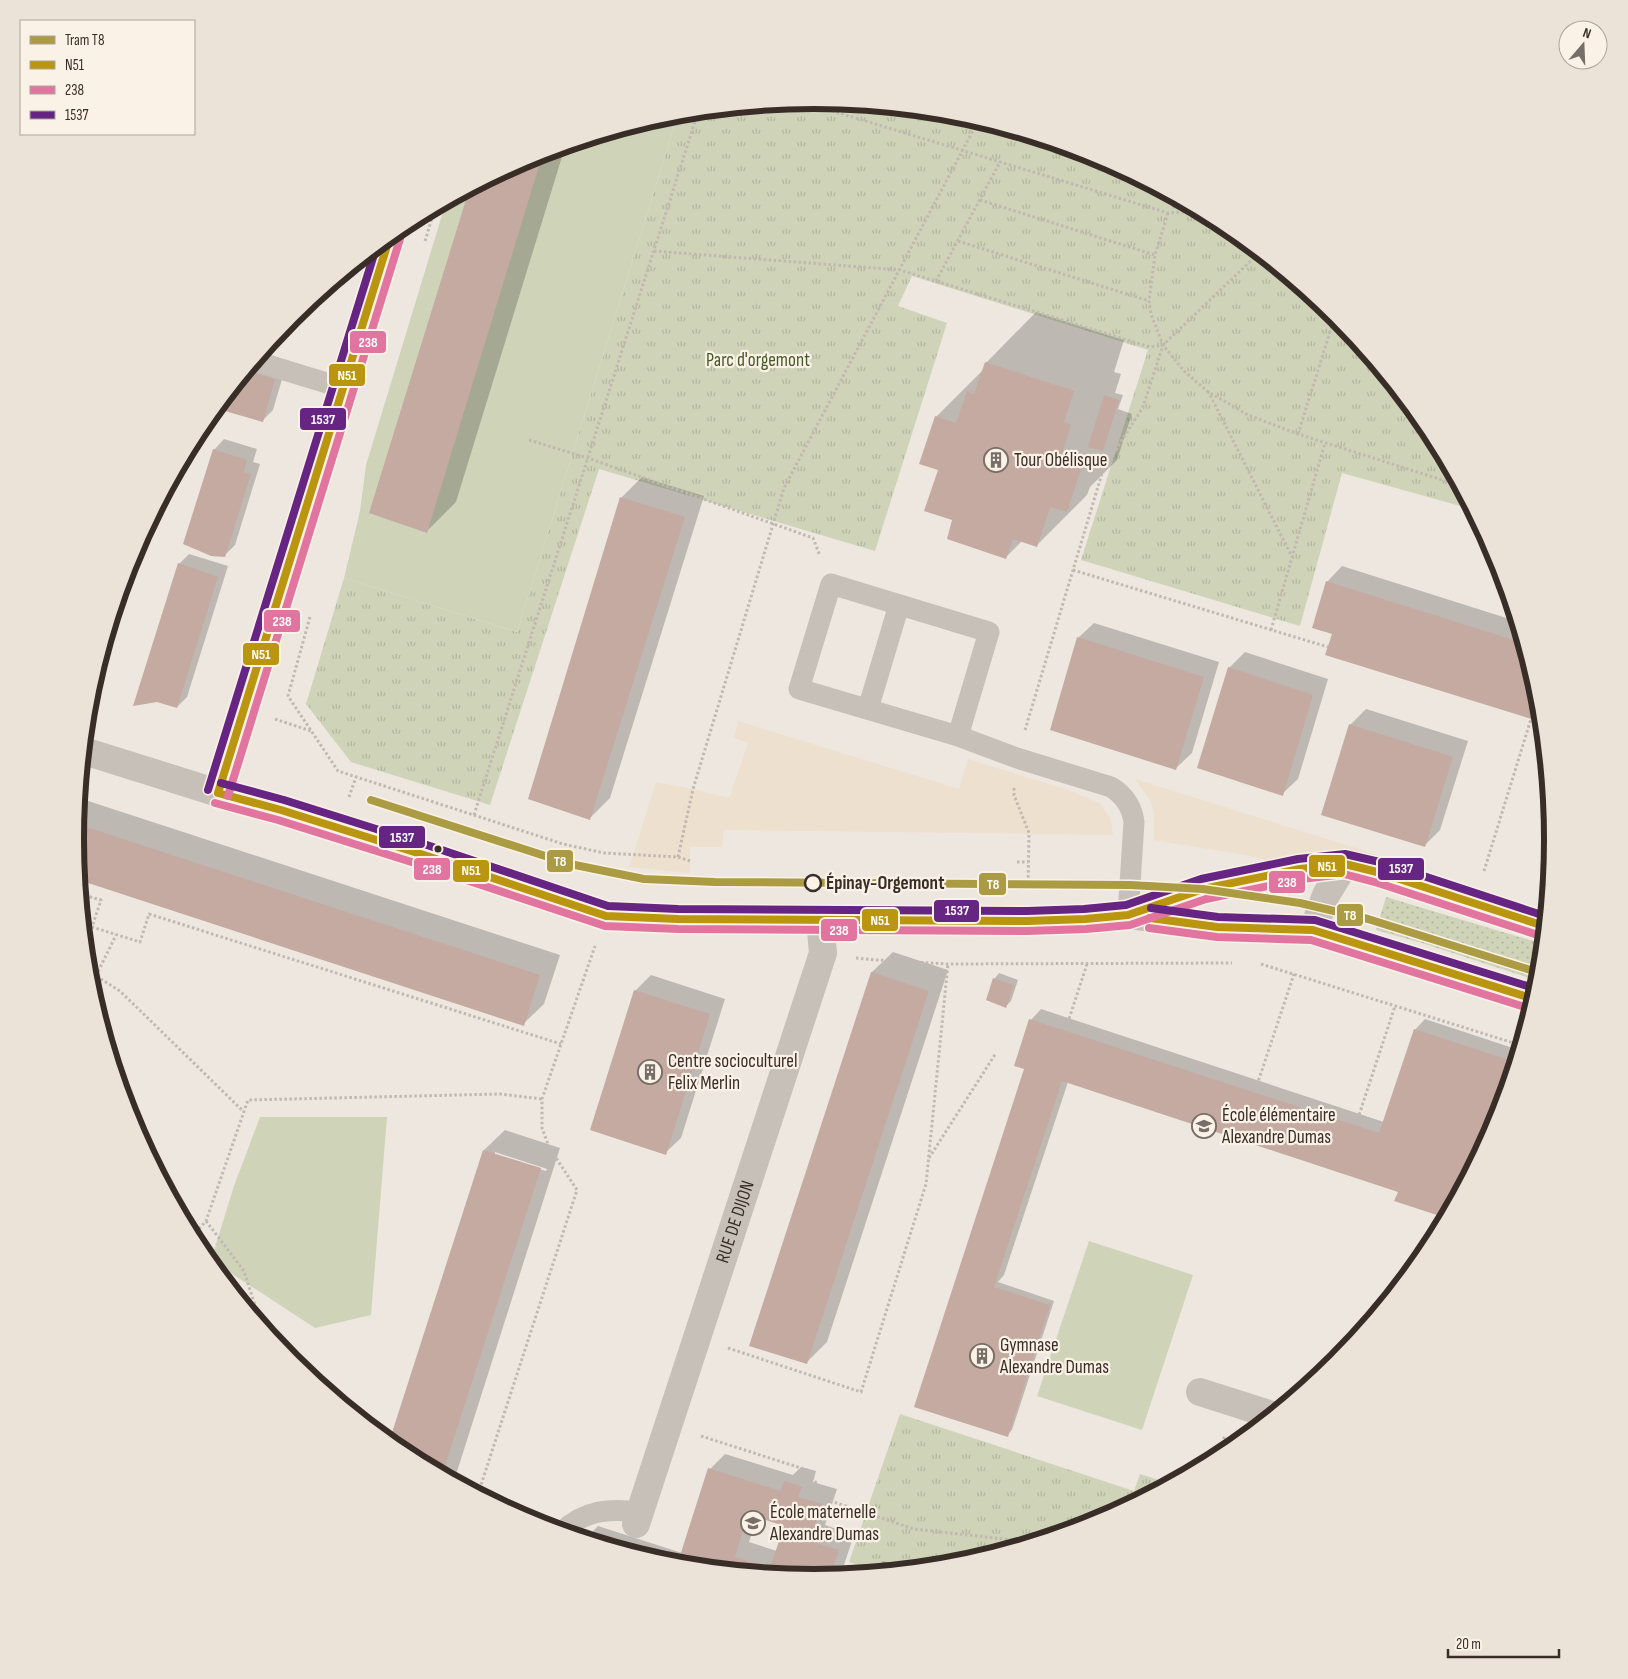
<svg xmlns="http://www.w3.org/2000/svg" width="1628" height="1679" font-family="'Sofia Sans Condensed',sans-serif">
<defs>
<pattern id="grass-dots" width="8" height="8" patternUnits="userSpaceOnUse" patternTransform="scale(1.25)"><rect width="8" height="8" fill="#cfd4b8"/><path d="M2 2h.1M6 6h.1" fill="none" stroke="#b2b69e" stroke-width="1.8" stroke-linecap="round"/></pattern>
<pattern id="park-tufts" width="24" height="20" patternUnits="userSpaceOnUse" patternTransform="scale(1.25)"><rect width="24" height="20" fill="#cfd4b8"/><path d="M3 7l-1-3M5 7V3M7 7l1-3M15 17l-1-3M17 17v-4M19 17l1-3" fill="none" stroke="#b2b69e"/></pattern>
</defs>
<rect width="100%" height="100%" fill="#eee7e0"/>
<path fill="url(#grass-dots)" d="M1386 897 1543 944 1539 981 1422 943 1376 930Z"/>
<path fill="url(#park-tufts)" d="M814 101 958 115 1097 157 1225 225 1337 317 1429 429 1471 509 1342 473 1300 626 1081 560 1148 350 912 276 898 306 947 323 875 551 599 469 490 805 351 762 306 704 344 578 517 632 678 114Z
M900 1414 1134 1491 1140 1474 1169 1483 1097 1522 958 1564 880 1572 849 1562Z"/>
<path fill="#cfd4b8" d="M678 114 517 632 344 578 360 511 366 465 446 202 531 157 670 115Z
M260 1117H387L371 1315 315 1328 211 1260 234 1186Z
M1089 1241 1193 1275 1142 1430 1037 1396Z"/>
<path fill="#eee0ce" d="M738 721 959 789 968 759 1065 789 1100 803 1111 820 1113 835 724 830 722 847H690V873L629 867 656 782 693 789 729 798 748 743 734 738Z
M1135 779 1375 854 1374 859 1275 863 1251 856 1154 840V813L1150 800Z"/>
<path fill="#0003" fill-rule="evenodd" d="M565 147 456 502 427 531 470 189 531 157Z
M1036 312 1124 340 1114 372 1121 374 1115 393 1123 395 1118 409 1132 414 1117 460 1090 487 1087 495 1037 545 1022 541 1006 557 954 519 939 469 936 417 983 370 986 363Z
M256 360 285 369 273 410 263 420 227 410 233 388Z
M224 439 257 449 253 462 260 464 235 545 225 555 214 450Z
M642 477 704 496 610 798 590 818 529 799 622 497Z
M189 554 228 566 187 697 177 707 179 564Z
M1342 566 1516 621 1539 696 1541 721 1327 654 1333 634 1327 582Z
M1094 623 1219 662 1192 753 1176 768 1078 638Z
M1245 652 1328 679 1298 779 1282 794 1229 668Z
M1366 709 1468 741 1440 830 1424 846 1350 725Z
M79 798 560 955 544 1004 523 1024 79 879 75 840Z
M893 952 948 970 827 1342 806 1363 750 1345 872 972Z
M999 973 1018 980 1011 1001 1006 1006 987 1000 995 978Z
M651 975 725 999 681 1138 665 1153 635 991Z
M1041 1009 1384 1122 1415 1030 1425 1019 1519 1050 1497 1123 1399 1191 1068 1082 1004 1275 998 1282 1054 1301 1012 1430 1007 1435 916 1406 1026 1068 1031 1020Z
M505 1130 560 1148 454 1481 403 1454 390 1443 484 1150ZM495 1152 547 1169 546 1171 495 1155Z
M725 1454 793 1475 801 1467 816 1471 813 1482 837 1489 825 1525 854 1535 842 1571 854 1575 814 1578 670 1564 585 1539 598 1526 682 1553 710 1469ZM758 1516 786 1525 777 1551 749 1542Z
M883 1561 910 1569 871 1573Z"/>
<path fill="#c4aaa0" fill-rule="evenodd" d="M543 153 427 533 369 513 469 190 531 157Z
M985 362 1074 391 1064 422 1071 425 1061 457 1083 464 1067 512 1050 507 1037 547 1013 539 1006 559 947 539 952 520 924 511 938 470 919 464 935 416 956 423 967 391 974 394Z
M247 371 275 379 263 422 225 411 231 391Z
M1104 395 1119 400 1103 451 1088 447Z
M213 449 247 460 244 472 251 474 225 557 211 556 183 544Z
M620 497 685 517 590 820 528 799Z
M178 563 218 577 177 708 157 702 133 706Z
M1326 581 1523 643 1539 696 1541 722 1325 655 1332 634 1312 628Z
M1077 637 1204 677 1176 770 1050 730Z
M1228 667 1313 695 1283 796 1197 768Z
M1349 724 1453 757 1425 847 1321 815Z
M77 824 540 975 524 1026 79 880 75 840Z
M871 972 929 991 807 1364 749 1346Z
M993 978 1014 985 1006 1008 986 1000Z
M634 990 710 1014 666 1155 590 1130Z
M1029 1019 1379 1133 1414 1029 1515 1062 1497 1123 1446 1218 1394 1201 1398 1192 1062 1081 994 1287 1050 1305 1008 1437 914 1407 1024 1069 1014 1066Z
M483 1150 541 1168 442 1475 403 1454 389 1442Z
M708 1468 781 1491 784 1481 802 1487 798 1497 822 1504 810 1541 839 1550 830 1577 814 1578 677 1565ZM748 1514 784 1526 770 1568 735 1557Z"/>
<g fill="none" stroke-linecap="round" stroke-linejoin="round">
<path stroke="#c0b8b1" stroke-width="3" stroke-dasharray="2.5 2.5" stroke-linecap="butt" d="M803 102 1168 213 1197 211 1202 213
M980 200 1155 255
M1168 213 1155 255 1149 301 1151 314 1163 345 1184 371 1207 391 1248 415 1298 434 1458 485
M425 241 435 208
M958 241 1149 301
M654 251 900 270 1150 347 1163 345
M936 281 1000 162
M1208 391 1292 557
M1298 434 1335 316
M529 440 588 458 813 538 820 556
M1073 570 1328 647
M310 617 288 696 338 771 563 844 604 853 678 857 690 861
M1271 630 1325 443
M275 719 311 731
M1025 730 1103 470 1143 407 1163 345 1259 253
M1014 788V795L1029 833 1028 889
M349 797 356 777
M474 815 698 112
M678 857 693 789 784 488 978 121
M1017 862H1028
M1484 871 1531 719
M80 894 101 900 92 927 140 942 149 914 561 1044
M856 958 877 960 948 964 1232 963
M1087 964 1068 1022 1358 1118 1395 1006
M1261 964 1520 1045
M88 971 120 991 244 1112
M96 976 116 935
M1257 1085 1294 974
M929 1158 996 1053
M206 1221 244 1271 261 1324
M192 1236 206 1221 248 1100 500 1094 542 1099
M728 1348 861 1392 926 1184 948 964
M701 1436 807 1470 828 1500 914 1529 1031 1542
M1217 1458 1225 1435
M478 1494 577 1190 549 1147 542 1128V1099L595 946"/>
<path stroke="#c7c0b9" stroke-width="21" d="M255 361 343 388
M868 709 899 605
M958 736 989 632 831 584 799 689 958 736 1017 758 1111 787C1124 795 1132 807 1134 822L1128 915
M562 1532C584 1510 610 1508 639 1512"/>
<g stroke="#c7c0b9" stroke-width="28">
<path d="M84 751 218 793 281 810 424 855 606 916 678 919 1027 921 1085 919 1128 915 1217 927 1313 930 1534 999"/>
<path d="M218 793 390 236"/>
<path d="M1134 913 1203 889 1300 869 1345 864 1381 873 1544 926"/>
<path d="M1313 930 1326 895 1345 864"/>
<path d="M1200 1392 1272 1415"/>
<path id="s1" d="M636 1524 823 953 820 920"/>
</g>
<defs>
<path id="bus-1" d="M218 793 281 810 424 855 606 916 678 919 1027 921 1085 919 1128 915 1203 889 1300 869 1345 864 1381 873 1544 926
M218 793 390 236
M1150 918 1217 927 1313 930 1534 999"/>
<path id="bus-2" d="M228 796 400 239
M215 803 278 820 421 865 605 926 678 929 1027 931 1086 929 1130 925 1206 899 1302 879 1344 874 1378 883 1541 936
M1149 928 1217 937 1311 940 1531 1009"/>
<path id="bus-3" d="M221 783 284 800 427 845 608 906 678 909 1027 911 1084 909 1126 905 1201 879 1298 859 1345 854 1384 863 1545 916
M208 790 376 248
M1151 908 1218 917 1315 920 1537 989"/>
</defs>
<use href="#bus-1" stroke="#fbf2e7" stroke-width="11"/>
<use href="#bus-2" stroke="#fbf2e7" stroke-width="11"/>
<use href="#bus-3" stroke="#fbf2e7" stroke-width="11"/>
<use href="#bus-1" stroke="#ba950f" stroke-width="8"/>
<use href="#bus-2" stroke="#e1759f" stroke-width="8"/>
<use href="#bus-3" stroke="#662483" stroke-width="8"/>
<defs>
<path id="tram-1" d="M371 800 570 864 644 879 715 882 1130 885 1203 889 1300 903 1368 919 1540 973"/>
</defs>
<use href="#tram-1" stroke="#fbf2e7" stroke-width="11"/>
<use href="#tram-1" stroke="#ab9c44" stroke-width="8"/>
</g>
<defs>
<symbol id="building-ring" viewBox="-11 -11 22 22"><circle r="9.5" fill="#fbf2e7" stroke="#786e68" stroke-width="1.5"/><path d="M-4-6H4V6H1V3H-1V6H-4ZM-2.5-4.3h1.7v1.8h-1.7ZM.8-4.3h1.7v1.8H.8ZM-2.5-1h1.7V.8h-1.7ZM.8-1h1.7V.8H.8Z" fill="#786e68"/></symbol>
<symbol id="school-ring" viewBox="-11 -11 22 22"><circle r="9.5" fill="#fbf2e7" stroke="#786e68" stroke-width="1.5"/><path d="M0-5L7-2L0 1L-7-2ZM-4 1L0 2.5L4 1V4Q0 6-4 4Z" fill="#786e68"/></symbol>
</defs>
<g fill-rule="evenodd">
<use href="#building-ring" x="982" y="446" width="28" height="28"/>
<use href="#building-ring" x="636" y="1058" width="28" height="28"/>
<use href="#school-ring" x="1190" y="1112" width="28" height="28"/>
<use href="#building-ring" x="968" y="1342" width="28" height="28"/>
<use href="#school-ring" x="739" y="1509" width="28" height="28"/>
</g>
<circle fill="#392d27" stroke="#fbf2e7" stroke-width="2" cx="438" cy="849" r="4.5"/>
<circle fill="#fbf2e7" stroke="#392d27" stroke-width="2.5" cx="813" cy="883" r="8"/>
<g text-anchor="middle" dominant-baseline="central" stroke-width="4.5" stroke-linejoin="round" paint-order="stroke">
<g font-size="19" fill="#465a28" stroke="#fbf2e7">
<text x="758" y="360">Parc d'orgemont</text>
</g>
<g font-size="19" fill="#392d27" stroke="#fbf2e7" text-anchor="start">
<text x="1014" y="460">Tour Obélisque</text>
<text x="668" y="1061">Centre socioculturel<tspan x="668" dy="22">Felix Merlin</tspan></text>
<text x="1222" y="1115">École élémentaire<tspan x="1222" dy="22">Alexandre Dumas</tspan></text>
<text x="1000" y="1345">Gymnase<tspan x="1000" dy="22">Alexandre Dumas</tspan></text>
<text x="770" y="1512">École maternelle<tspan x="770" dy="22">Alexandre Dumas</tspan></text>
</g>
<g font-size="19" font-weight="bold" fill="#392d27" stroke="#fbf2e7" text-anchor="start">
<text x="826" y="883">Épinay-Orgemont</text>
</g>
<g font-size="19" fill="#392d27" stroke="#fbf2e7">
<text stroke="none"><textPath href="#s1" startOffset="318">RUE DE DIJON</textPath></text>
</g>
</g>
<path d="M0 0H1628V1679H0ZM84 839a730 730 0 1 1 1460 0a730 730 0 1 1-1460 0Z" fill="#ebe2d8" fill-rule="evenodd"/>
<path fill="none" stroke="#392d27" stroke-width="6" d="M84 839a730 730 0 1 1 1460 0a730 730 0 1 1-1460 0Z"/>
<g stroke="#fbf2e7" stroke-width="2">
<rect x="349" y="330" width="38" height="24" rx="5" fill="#e1759f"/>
<rect x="328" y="363" width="38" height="24" rx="5" fill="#ba950f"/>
<rect x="299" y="407" width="48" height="24" rx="5" fill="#662483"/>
<rect x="263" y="609" width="38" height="24" rx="5" fill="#e1759f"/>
<rect x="242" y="642" width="38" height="24" rx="5" fill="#ba950f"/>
<rect x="378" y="825" width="48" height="24" rx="5" fill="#662483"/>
<rect x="546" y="849" width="28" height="24" rx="5" fill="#ab9c44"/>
<rect x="1308" y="854" width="38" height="24" rx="5" fill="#ba950f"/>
<rect x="1377" y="857" width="48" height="24" rx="5" fill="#662483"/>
<rect x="413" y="857" width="38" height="24" rx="5" fill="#e1759f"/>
<rect x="452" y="859" width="38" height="24" rx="5" fill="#ba950f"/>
<rect x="1268" y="870" width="38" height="24" rx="5" fill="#e1759f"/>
<rect x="978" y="872" width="29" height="24" rx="5" fill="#ab9c44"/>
<rect x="933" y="899" width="47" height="24" rx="5" fill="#662483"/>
<rect x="1336" y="903" width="28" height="24" rx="5" fill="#ab9c44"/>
<rect x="861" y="908" width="38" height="24" rx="5" fill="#ba950f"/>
<rect x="820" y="918" width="38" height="24" rx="5" fill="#e1759f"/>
</g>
<g font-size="14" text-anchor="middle" font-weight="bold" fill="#fff">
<text x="368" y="347">238</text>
<text x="347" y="380">N51</text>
<text x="323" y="424">1537</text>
<text x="282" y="626">238</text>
<text x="261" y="659">N51</text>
<text x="402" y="842">1537</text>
<text x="560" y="866">T8</text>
<text x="1327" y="871">N51</text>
<text x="1401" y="873">1537</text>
<text x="432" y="874">238</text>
<text x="471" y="875">N51</text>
<text x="1287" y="887">238</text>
<text x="993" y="889">T8</text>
<text x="957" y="915">1537</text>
<text x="1350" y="920">T8</text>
<text x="880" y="925">N51</text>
<text x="839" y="935">238</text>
</g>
<rect x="20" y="20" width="175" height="115" fill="#fbf2e7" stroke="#ada39a"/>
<rect x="30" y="36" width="25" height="8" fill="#ab9c44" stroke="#ada39a"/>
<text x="65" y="45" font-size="15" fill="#392d27">Tram T8</text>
<rect x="30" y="61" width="25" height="8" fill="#ba950f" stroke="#ada39a"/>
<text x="65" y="70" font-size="15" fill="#392d27">N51</text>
<rect x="30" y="86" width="25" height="8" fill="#e1759f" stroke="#ada39a"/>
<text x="65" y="95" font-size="15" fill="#392d27">238</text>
<rect x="30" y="111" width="25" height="8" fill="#662483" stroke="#ada39a"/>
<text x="65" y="120" font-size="15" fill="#392d27">1537</text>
<g transform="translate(1583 45) rotate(19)"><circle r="24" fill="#fbf2e7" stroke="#ada39a"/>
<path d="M0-4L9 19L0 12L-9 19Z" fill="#786e68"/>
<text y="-8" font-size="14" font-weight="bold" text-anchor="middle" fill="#392d27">N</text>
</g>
<path d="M1448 1649v8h111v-8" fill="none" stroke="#392d27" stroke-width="2.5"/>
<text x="1456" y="1649" font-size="15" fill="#392d27" stroke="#fbf2e7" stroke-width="4" paint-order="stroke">20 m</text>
</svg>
